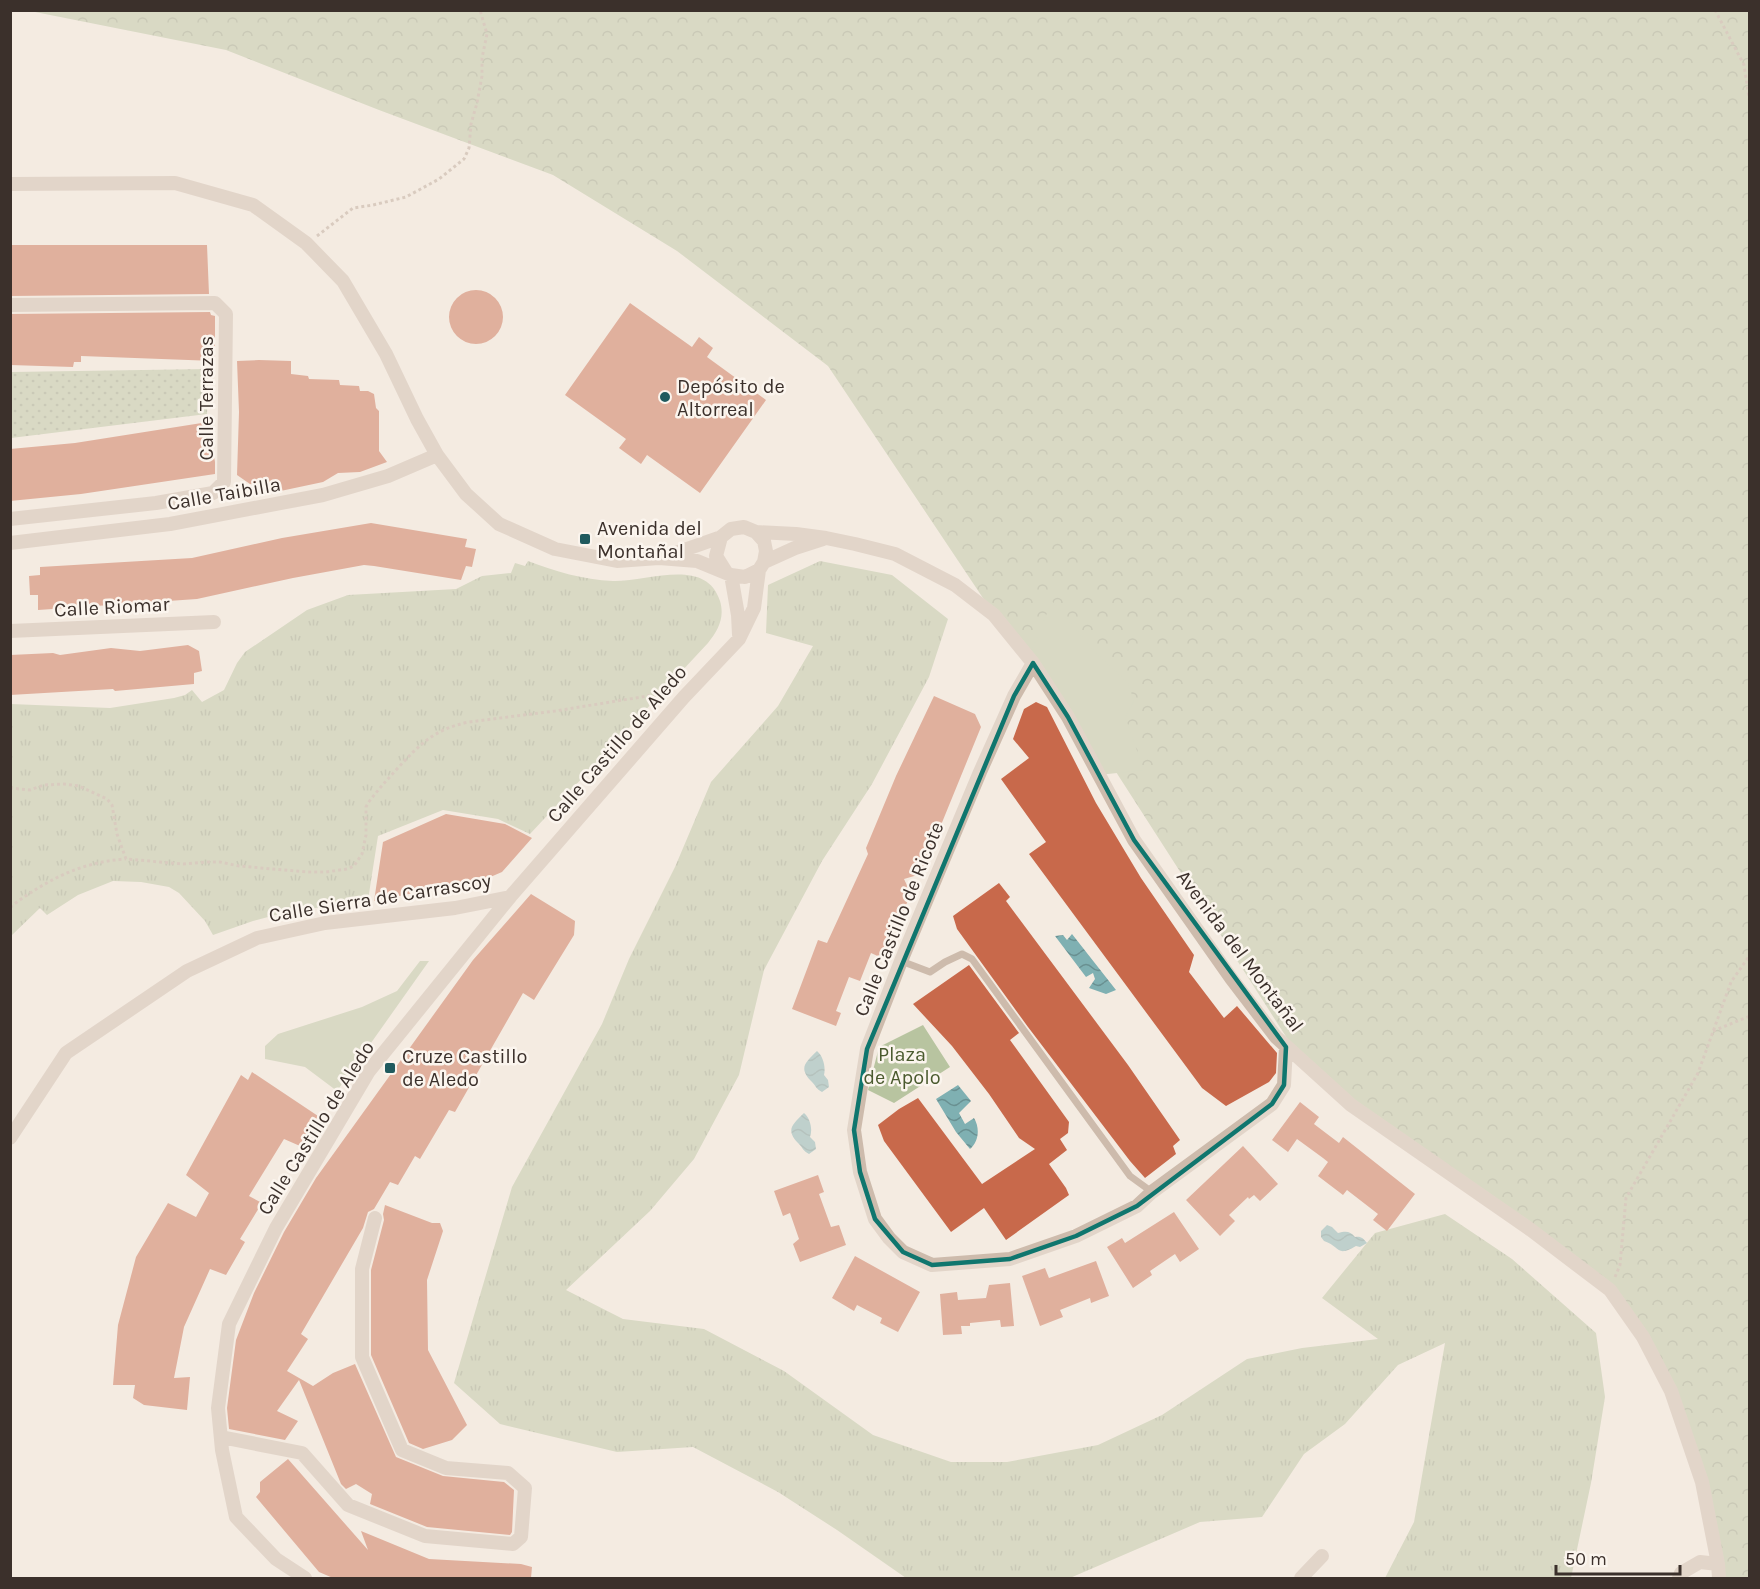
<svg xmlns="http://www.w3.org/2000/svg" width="1760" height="1589" font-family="Karla,sans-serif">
<defs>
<pattern id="grass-tufts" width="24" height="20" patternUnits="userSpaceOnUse" patternTransform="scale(1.5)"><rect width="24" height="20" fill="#b8c4a0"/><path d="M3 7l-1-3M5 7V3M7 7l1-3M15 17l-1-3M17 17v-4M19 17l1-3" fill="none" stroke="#97a083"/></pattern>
<pattern id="forest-crowns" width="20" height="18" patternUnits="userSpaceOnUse" patternTransform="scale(1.5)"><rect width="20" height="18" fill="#b8c4a0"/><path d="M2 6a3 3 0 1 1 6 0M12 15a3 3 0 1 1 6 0" fill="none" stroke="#97a083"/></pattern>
<pattern id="garden-dots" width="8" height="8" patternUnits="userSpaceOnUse" patternTransform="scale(1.5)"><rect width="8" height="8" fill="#b8c4a0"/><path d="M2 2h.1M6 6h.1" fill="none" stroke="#97a083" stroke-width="1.8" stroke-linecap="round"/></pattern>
<pattern id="water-waves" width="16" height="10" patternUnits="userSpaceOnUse" patternTransform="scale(1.5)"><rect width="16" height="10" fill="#7fb0b2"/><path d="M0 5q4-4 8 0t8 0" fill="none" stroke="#699091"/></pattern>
</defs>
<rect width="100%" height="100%" fill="#f4ebe1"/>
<path fill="url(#grass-tufts)" d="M528 561C555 571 583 580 613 581 647 582 706 556 720 601 725 618 718 630 708 643L530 834 498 819 443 810 378 836 368 900 283 913 253 921 213 935 205 921 179 893 169 887 141 882 113 881 78 895 47 915 40 908 11 936V704L110 708 174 698 185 695 192 690 202 702 224 690 237 663 245 652 307 610 348 595 456 589 482 576 511 573 515 563 525 566Z
M820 561 892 575 948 619 929 677 872 784 822 861 764 970 739 1075 694 1159 650 1211 566 1290 623 1319 704 1329 784 1371 873 1435 951 1462H1007L1098 1445 1162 1415 1247 1359 1302 1348 1378 1339 1322 1298 1375 1233 1445 1214 1512 1259 1596 1333 1605 1397 1591 1483 1571 1578H1385L1414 1522 1445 1343 1398 1365 1345 1424 1304 1454 1262 1517 1200 1522 1070 1578H906L837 1530 778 1492 693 1447 617 1452 500 1424 454 1383 512 1187 602 1024 629 959 675 867 711 782 778 706 813 646 766 633 768 585Z"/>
<path fill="url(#forest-crowns)" d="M30 11H1749V1578H1720L1702 1482 1671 1391 1610 1290 1310 1074 1082 719 1003 628 828 366 677 251 553 175 379 110 226 50Z"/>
<path fill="#b8c4a0" d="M1052 601 1096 653 1128 683 1134 701 1125 717 1144 770 1099 775 1029 657Z
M420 961H429L337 1091 305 1067 265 1059V1046L278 1034 362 1007 397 991Z
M923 1025 950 1067 894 1103 868 1090 879 1047Z"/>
<path fill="url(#garden-dots)" d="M208 369 207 414 11 438V372Z"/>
<path fill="url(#water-waves)" d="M1072 934 1116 990 1106 994 1089 988 1095 979 1093 973 1086 977 1055 936 1063 935 1067 940Z
M817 1051C823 1056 826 1067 824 1075L828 1080 829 1087 822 1092C816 1089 816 1086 812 1082 798 1068 805 1063 817 1051Z
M958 1085 971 1101 959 1113 965 1124 974 1118C980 1128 979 1141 970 1149L956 1132 936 1099Z
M804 1113C810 1118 813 1129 810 1137L815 1142 816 1149 809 1154C803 1151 803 1148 799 1144 785 1130 792 1125 804 1113Z
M1327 1225 1332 1227 1338 1233C1346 1231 1350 1231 1355 1237 1361 1236 1363 1238 1367 1243L1360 1247 1356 1246C1336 1258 1340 1246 1324 1241L1321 1237V1231Z"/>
<path fill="#c8694b" d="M10 245H207L209 294 10 296Z
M449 317a27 27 0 1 1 54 0a27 27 0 1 1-54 0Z
M630 303 692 347 699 337 713 348 707 357 766 400 700 493 647 455 641 464 619 448 626 439 565 395Z
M210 312 211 315 215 316V361L81 356V362H74L73 367 10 365V314Z
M259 360 291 361V374L308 376 309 379 339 380 340 385 359 386 360 391H368L374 394 376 408 379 411V451L387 462 360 472 338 473 323 482 257 496 259 484H250L237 475 239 412 237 361Z
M208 422 215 462V474L81 494 10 501V449L75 443Z
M371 523 467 539 465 547 476 549 472 567 466 566 461 580 374 566 364 565 293 578 197 599 38 610V595H30L29 576 40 575V567L192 558 282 538Z
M188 645 199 651 202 671 194 673V684L115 691 113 689 10 695V655L53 653 60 655 111 648 140 651Z
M934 696 975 714 981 727 921 874 904 879 911 894 882 958 871 953 860 981 849 977 836 1011 841 1013 836 1026 792 1009 818 940 827 943 868 854 866 848 896 776Z
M1036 702 1047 707 1096 803 1141 878 1194 955 1189 972 1224 1018 1237 1006 1277 1053 1276 1073 1269 1082 1226 1106 1202 1088 1029 854 1046 842 1001 779 1029 758 1013 739 1024 709Z
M446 814 505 824 532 838 502 872 488 878 374 901 383 842Z
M999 883 1010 897 1006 901 1128 1065 1180 1140 1173 1146 1176 1154 1145 1178 1130 1161 1028 1027 957 929 953 916Z
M531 894 575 921 574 935 534 1000 523 993 455 1112 449 1110 420 1159 415 1156 398 1185 390 1182 374 1209 368 1212 363 1228 301 1334 308 1339 287 1371 313 1386 333 1373 355 1364 396 1457 443 1476 504 1482 514 1490 512 1532 510 1535 427 1527 370 1504 372 1494 356 1484 346 1489 341 1484 299 1380 277 1411 298 1421 285 1440 229 1429 227 1408 236 1340 254 1293 284 1232 316 1178 473 960Z
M969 965 1019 1033 1010 1040 1069 1122 1068 1133 1060 1139 1067 1150 1049 1164 1066 1188 1069 1195 1006 1240 984 1208 951 1232 884 1141 878 1125 899 1109 918 1098 982 1184 1035 1149 1019 1138 989 1094 952 1046 913 1004Z
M252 1072 318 1116 300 1146 284 1139 249 1196 262 1203 240 1239 245 1242 226 1275 210 1269 184 1327 174 1378 190 1377 187 1410 144 1405 133 1398 135 1385H113L118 1325 136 1257 168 1203 196 1217 209 1193 186 1175 241 1075 248 1080Z
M1300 1102 1319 1117 1314 1124 1339 1143 1343 1137 1415 1194 1387 1231 1373 1220 1378 1214 1347 1190 1343 1195 1318 1176 1328 1162 1323 1158 1297 1139 1288 1152 1272 1140Z
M1243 1146 1278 1184 1260 1201 1254 1195 1249 1199 1248 1197 1229 1215 1235 1221 1220 1236 1186 1200Z
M818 1175 824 1192 819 1194 831 1227 839 1225 846 1245 800 1262 793 1244 799 1239 790 1213 783 1216 774 1191Z
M385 1205 432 1223H440L443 1231 427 1280 428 1350 467 1425 452 1440 423 1449 409 1443 371 1355V1270L384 1220 383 1214Z
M1174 1212 1199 1249 1180 1262 1175 1254 1150 1271 1152 1275 1133 1288 1107 1247 1122 1238 1125 1243Z
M855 1256 920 1292 898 1332 880 1323 882 1318 857 1305 854 1311 832 1298Z
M1096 1261 1109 1296 1091 1303 1090 1298 1060 1310 1063 1317 1040 1326 1022 1276 1045 1268 1049 1278Z
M1010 1283 1014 1326 1001 1327 1000 1320 970 1323V1326H961L962 1334 943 1335 940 1294 957 1292 958 1300 986 1298 989 1285Z
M288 1459 368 1550 361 1531 429 1559 521 1564 532 1567 531 1578H333L319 1572 256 1497 260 1492V1482Z"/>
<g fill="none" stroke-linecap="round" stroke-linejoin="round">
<path stroke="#b9a596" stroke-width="3" stroke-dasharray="3 3" stroke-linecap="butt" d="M1715 10 1744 65 1750 104
M317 236 353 208 373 205 406 197 439 179 464 159 469 148 471 124 477 103 482 76V58L487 34 480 10
M10 788 30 790 44 785 64 784 79 786 107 799 112 805 117 834 126 859 183 864 206 862H220L239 866 307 872H326L347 869 354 866 362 854 366 835V807L368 803C377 791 386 781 396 770 419 745 434 729 469 722L555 711 660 694H666
M10 907C47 880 80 862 126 859
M1713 1031 1750 1016
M1615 1277 1620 1265 1626 1198 1698 1073 1731 982 1750 955"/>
<path stroke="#cdbbac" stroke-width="7" d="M901 961 930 972 945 962 962 954 972 959 1130 1176 1152 1192"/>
<path stroke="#cdbbac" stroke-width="14" d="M10 184 175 183 253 205 306 243 343 281 386 354 417 419 437 455 466 494 499 524 555 549 617 561 659 558 697 561 731 575 745 577 759 570 764 562 766 551 764 541 756 532 744 527 731 529 721 537 716 556 726 572
M10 305 215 303 226 314 224 482 213 493 156 503 10 519
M756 532 796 534 826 538 855 544 895 554 955 585 994 615 1033 663 1068 717 1134 840 1231 978 1276 1037 1351 1105 1531 1230 1610 1290 1643 1337 1671 1391 1702 1482 1718 1564 1719 1578
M10 543 170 524 323 495 388 476 437 455
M664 557 721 537
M764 562 795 548 823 539
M731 575 738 615 739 635
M10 631 214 622
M1033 663 1014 696 980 772 901 961 867 1049 854 1130 860 1172 875 1219 889 1238 903 1252 932 1265 1010 1259 1076 1236 1137 1206 1152 1192 1272 1104 1284 1085 1286 1047
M10 1138 66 1053 187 971 257 938 325 923 455 908 510 897
M221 1437 302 1453 348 1505 425 1536 513 1544 521 1537 525 1488 508 1473 446 1468 402 1450 362 1357V1269L375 1218
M305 1578 276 1559 236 1517 222 1450 218 1408 229 1324 276 1228 369 1071 510 897 684 697 739 639 754 608 759 570
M1301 1578 1322 1556
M1679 1578 1681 1573 1700 1562 1718 1564"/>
</g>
<path d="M0 0H1760V1589H0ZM1033 663 1068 717 1134 840 1286 1047 1284 1085 1272 1104 1137 1206 1076 1236 1010 1259 932 1265 903 1252 875 1219 860 1172 854 1130 867 1049 1014 696Z" fill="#f4ebe1" fill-opacity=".55" fill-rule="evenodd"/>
<path fill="none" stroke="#0f766e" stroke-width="4.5" stroke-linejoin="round" d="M1033 663 1068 717 1134 840 1286 1047 1284 1085 1272 1104 1137 1206 1076 1236 1010 1259 932 1265 903 1252 875 1219 860 1172 854 1130 867 1049 1014 696Z"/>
<g fill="#1f5a5e" stroke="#fbf5ee" stroke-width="2">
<circle cx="665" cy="397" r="6"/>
<rect x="579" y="533" width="12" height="12" rx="3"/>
<rect x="384" y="1062" width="12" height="12" rx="3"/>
</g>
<g text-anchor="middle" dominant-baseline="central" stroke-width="5" stroke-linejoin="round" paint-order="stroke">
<g font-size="20" fill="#3b302b" stroke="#fbf5ee" text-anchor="start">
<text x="677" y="386">Depósito de<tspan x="677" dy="23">Altorreal</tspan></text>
<text x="597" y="528">Avenida del<tspan x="597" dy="23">Montañal</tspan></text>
<text x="402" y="1056">Cruze Castillo<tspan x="402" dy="23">de Aledo</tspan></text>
</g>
<g font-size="20" fill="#3b302b" stroke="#fbf5ee">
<text transform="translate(206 398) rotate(-90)">Calle Terrazas</text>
<text transform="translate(224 494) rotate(-10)">Calle Taibilla</text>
<text transform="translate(112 607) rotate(-3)">Calle Riomar</text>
<text transform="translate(617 744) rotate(-49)">Calle Castillo de Aledo</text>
<text transform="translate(380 898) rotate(-9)">Calle Sierra de Carrascoy</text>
<text transform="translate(899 919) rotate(-68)">Calle Castillo de Ricote</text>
<text transform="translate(1240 951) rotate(53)">Avenida del Montañal</text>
<text transform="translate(316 1128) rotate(-58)">Calle Castillo de Aledo</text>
</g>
<g font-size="20" fill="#4a5a2e" stroke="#fbf5ee">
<text x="902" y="1054">Plaza<tspan x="902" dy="23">de Apolo</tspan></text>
</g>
</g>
<rect width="1760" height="1589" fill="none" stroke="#3b302b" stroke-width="24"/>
<path d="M1556 1565v9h124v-9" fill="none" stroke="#3b302b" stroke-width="3"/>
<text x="1565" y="1565" font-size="18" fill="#3b302b" stroke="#fbf5ee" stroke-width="4.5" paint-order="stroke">50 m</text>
</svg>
